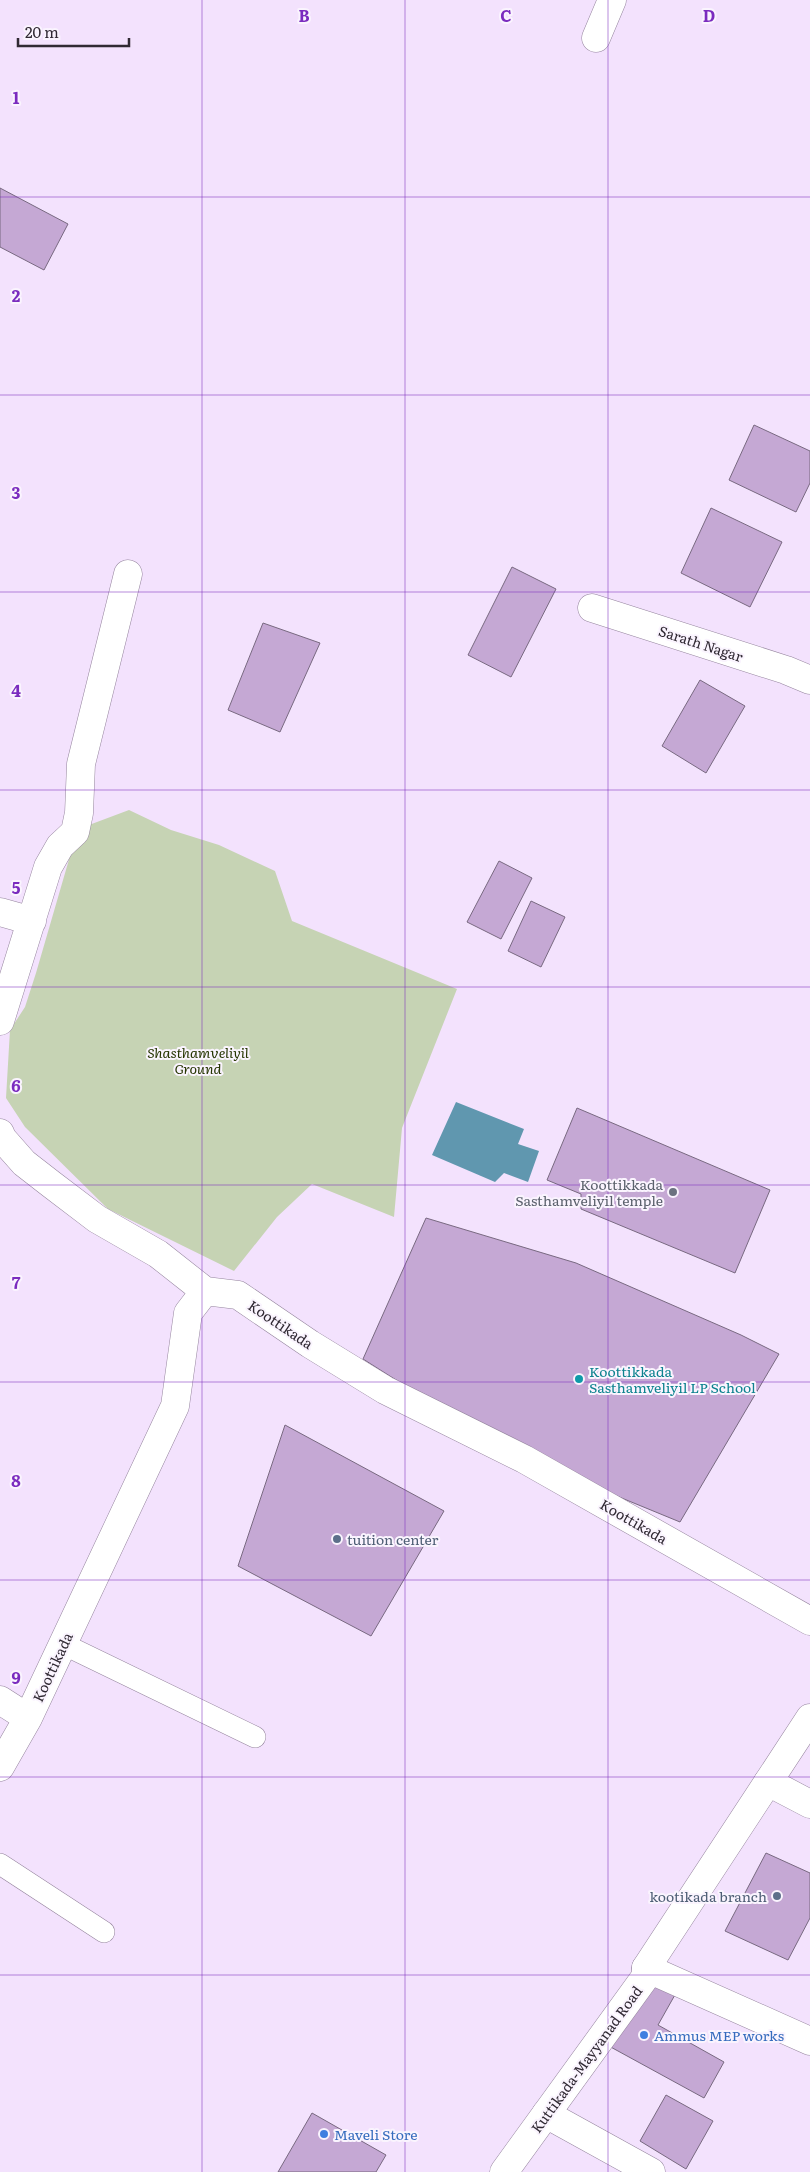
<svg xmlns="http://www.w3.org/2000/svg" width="810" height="2172" font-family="Literata,serif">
<rect width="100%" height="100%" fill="#f3e2fd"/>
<path fill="#c6d3b4" d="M129 810 171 830 219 845 275 871 292 921 457 989 402 1128 394 1217 312 1184 277 1217 234 1271 108 1209 25 1127 6 1098 10 1030 25 1007 36 973 70 856 89 825Z"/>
<path fill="#6097af" d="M456 1102 524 1129 518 1144 539 1151 528 1182 504 1173 495 1182 432 1155Z"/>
<path fill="#c5a8d4" stroke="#786980" d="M0 188 68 224 44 270 0 247Z
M754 425 810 451V483L796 512 729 480Z
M711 508 782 542 750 607 681 573Z
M512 567 556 589 511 677 468 655Z
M263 623 320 643 280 732 228 710Z
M700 680 745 706 706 773 662 746Z
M499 861 532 878 501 939 467 922Z
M531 901 565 917 541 967 508 951Z
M577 1108 770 1190 735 1273 581 1209V1194L547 1180Z
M426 1218 576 1263 741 1335 779 1354 680 1522 590 1485 426 1399 363 1359Z
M285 1425 444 1511 371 1636 238 1566Z
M766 1853 810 1873V1918L788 1960 725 1931Z
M646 1976 676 1993 658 2025 724 2062 704 2098 607 2045Z
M666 2095 713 2121 686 2169 640 2141Z
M312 2113 386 2155 376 2172H278Z"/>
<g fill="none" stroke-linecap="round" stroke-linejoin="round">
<defs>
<path id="lane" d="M63 1644 255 1737
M0 1864 104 1932"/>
<path id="street" d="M596 38 612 0
M592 608 786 670 810 680
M0 912 32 921
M0 1021 48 867 60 846 75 832 79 813 81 764 128 574
M0 1133 2 1138 24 1163 51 1184 97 1219 158 1254 205 1291
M0 1700 28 1718
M0 1767 28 1718 175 1406 188 1313 205 1291 238 1295 310 1344 385 1390 524 1459 810 1621
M768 1782 810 1804
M646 1968 810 2041
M546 2114 651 2172"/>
<path id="secondary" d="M504 2172 646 1976V1968L810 1718"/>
</defs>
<use href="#lane" stroke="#95859e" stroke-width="22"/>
<use href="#street" stroke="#95859e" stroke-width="29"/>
<use href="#secondary" stroke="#95859e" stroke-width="29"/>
<use href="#lane" stroke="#fff" stroke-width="21"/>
<use href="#street" stroke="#fff" stroke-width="28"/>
<use href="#secondary" stroke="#fff" stroke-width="28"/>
</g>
<path fill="none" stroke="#7b2cbf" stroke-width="1" stroke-opacity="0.55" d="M202 0V2172M405 0V2172M608 0V2172M0 197H810M0 395H810M0 592H810M0 790H810M0 987H810M0 1185H810M0 1382H810M0 1580H810M0 1777H810M0 1975H810"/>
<circle fill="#6b7280" stroke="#faf4fe" stroke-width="2" cx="673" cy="1192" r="5"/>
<circle fill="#0f9aa8" stroke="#faf4fe" stroke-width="2" cx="579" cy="1379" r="5"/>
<g fill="#5c6f8a" stroke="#faf4fe" stroke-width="2">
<circle cx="337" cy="1539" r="5"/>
<circle cx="777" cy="1896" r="5"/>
</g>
<g fill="#3f7fe0" stroke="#faf4fe" stroke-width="2">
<circle cx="644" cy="2035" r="5"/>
<circle cx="324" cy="2134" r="5"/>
</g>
<g text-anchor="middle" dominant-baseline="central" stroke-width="4" stroke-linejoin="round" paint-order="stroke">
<g font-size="14" fill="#302933" stroke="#faf4fe">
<text transform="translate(701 643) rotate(18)">Sarath Nagar</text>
<text transform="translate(281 1324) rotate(34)">Koottikada</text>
<text transform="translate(634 1521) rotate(30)">Koottikada</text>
<text transform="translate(52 1667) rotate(-65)">Koottikada</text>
<text transform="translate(586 2059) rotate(-54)">Kuttikada-Mayyanad Road</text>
</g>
<g font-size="14" font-style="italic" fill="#253500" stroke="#faf4fe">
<text x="198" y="1052">Shasthamveliyil<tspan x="198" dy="16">Ground</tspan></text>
</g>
<g font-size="14" fill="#5b616d" stroke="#faf4fe" text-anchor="end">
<text x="663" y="1184">Koottikkada<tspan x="663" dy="16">Sasthamveliyil temple</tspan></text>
</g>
<g font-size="14" fill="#0d838f" stroke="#faf4fe" text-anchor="start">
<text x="589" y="1371">Koottikkada<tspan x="589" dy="16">Sasthamveliyil LP School</tspan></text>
</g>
<g font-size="14" fill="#4e5e75" stroke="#faf4fe" text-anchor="start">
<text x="347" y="1539">tuition center</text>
<text x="767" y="1896" text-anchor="end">kootikada branch</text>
</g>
<g font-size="14" fill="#366cbe" stroke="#faf4fe" text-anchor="start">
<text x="654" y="2035">Ammus MEP works</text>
<text x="334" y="2134">Maveli Store</text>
</g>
</g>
<g font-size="16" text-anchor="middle" font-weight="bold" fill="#7b2cbf" stroke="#faf4fe" stroke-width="4" stroke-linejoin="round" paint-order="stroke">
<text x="304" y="22">B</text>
<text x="506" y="22">C</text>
<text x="709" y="22">D</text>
<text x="16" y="104">1</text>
<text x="16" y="302">2</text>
<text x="16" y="499">3</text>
<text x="16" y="697">4</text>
<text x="16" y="894">5</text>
<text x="16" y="1092">6</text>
<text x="16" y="1289">7</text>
<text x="16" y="1487">8</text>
<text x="16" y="1684">9</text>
</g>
<path d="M18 38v8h111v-8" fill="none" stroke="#302933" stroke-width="2.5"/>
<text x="25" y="38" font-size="15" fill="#302933" stroke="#faf4fe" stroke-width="4" paint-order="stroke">20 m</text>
</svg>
